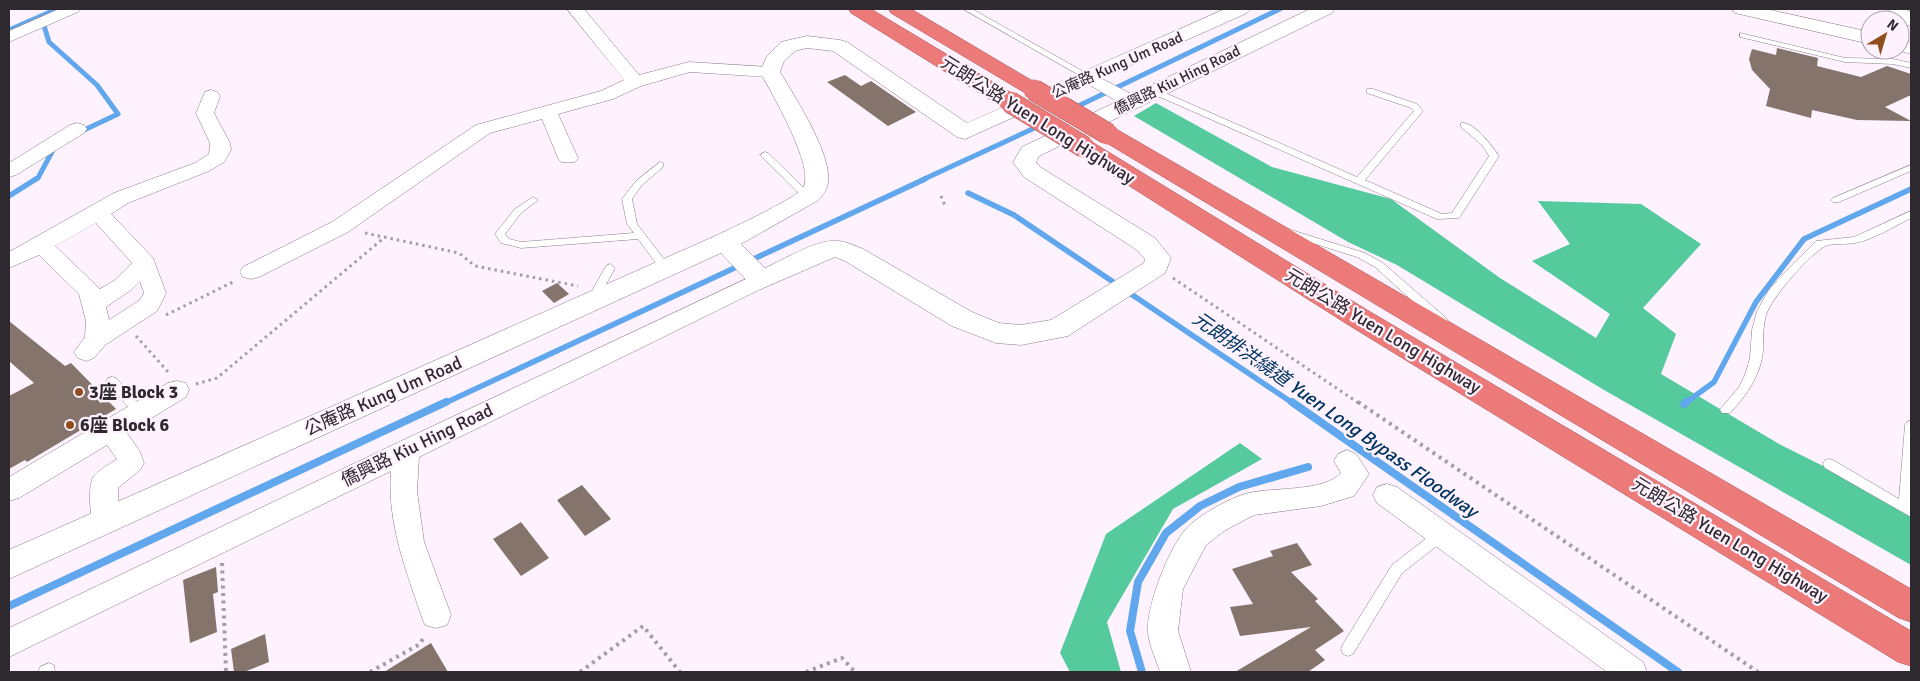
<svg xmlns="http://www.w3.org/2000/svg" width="1920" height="681" font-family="Signika,'Noto Sans TC',sans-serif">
<rect width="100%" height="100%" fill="#fef2ff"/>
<path fill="#54ca9d" d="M1156 103 1272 167 1391 199 1500 278 1596 338 1610 314 1532 261 1570 244 1538 201 1641 204 1701 244 1643 308 1676 334 1661 374 1781 445 1911 510V565L1604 390 1397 265 1348 242 1134 116Z
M1240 443 1262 459 1173 509 1107 622 1121 672H1070L1060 653 1106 534Z"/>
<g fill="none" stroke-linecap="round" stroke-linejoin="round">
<path stroke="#60a7ed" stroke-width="5" d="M41 16 49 42 97 85 118 114 80 132
M9 30 57 9
M1074 108 1280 9
M34 180 38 178 53 150
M922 180 1041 125"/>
<path stroke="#60a7ed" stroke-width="5.5" d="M968 193 1014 215 1294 404
M9 196 36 179
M443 404 925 179
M1684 404 1714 382 1756 302 1804 239 1911 189"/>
<path stroke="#60a7ed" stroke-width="8" d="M1292 402 1678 672
M1684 404 1686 402
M9 606 446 402
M1142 672 1130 631 1138 582 1166 533 1200 506 1239 487 1308 467"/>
</g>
<path fill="#85746b" d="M1777 48 1818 58 1817 66 1861 77 1887 66 1911 74V95L1885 107 1911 121 1857 120 1812 110 1811 118 1766 106 1770 89 1752 70 1749 59 1752 49 1776 55Z
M845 75 861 86 871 81 916 112 888 126 827 82Z
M557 283 569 294 554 303 542 291Z
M9 321 65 366 71 363 116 409 27 462 25 460 9 469V396L34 383 9 361Z
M582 485 611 519 585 536 557 500Z
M521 522 549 558 521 576 493 539Z
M1297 543 1312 565 1291 572 1318 599 1315 601 1344 631 1315 650 1325 660 1308 672H1235L1311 627 1240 636 1230 607 1253 604 1232 569 1273 556 1270 551Z
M216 567 218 592 213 594 217 632 190 643 183 580Z
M265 634 269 662 244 672H234L231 649Z
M431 643 448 672H384Z"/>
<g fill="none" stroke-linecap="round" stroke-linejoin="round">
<defs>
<path id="service" d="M963 9H972L1093 77 1089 80 1086 79Z
M1740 33 1845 58 1893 59 1911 63V68L1893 64 1845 62 1740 37Z
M1154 88 1357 177 1414 111 1411 108 1367 93V89H1373L1417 104 1423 111 1365 180 1442 214 1452 213 1489 156 1482 145 1461 127V123C1474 121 1492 146 1499 156L1459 218 1437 219 1151 93 1150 91Z
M765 152 768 153 811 195 813 197 811 199H805L762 157 760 155Z
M660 162 663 163V167L642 185 632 199 637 224 670 267 671 269 670 271H662L638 239 521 248 501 243 495 234 515 209 533 197 538 200 521 213 505 234 509 239 521 242 634 233 627 224 622 199 636 181Z
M1911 165V171L1839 202H1833L1831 200 1833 198Z
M1911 211V218C1897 225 1870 241 1855 243 1846 245 1829 242 1822 248 1806 259 1772 297 1766 315 1763 327 1763 338 1763 350 1761 375 1747 395 1730 413H1722L1720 410 1722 407 1739 387 1745 375 1750 358 1752 330 1757 311 1769 290 1784 273 1816 241 1854 237Z
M1288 229 1365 253 1383 263 1446 318 1448 321 1446 324H1438L1375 267 1357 257 1284 234 1283 232 1284 230Z
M610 264 615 268 604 288 612 296 607 300 603 299 593 289 606 266Z
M112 377 116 378 144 410 146 413 144 416H136L108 384 106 381 108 378Z
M1911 420V517L1825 468 1823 464 1825 460 1829 459 1833 460 1899 499 1905 425 1907 422Z
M1442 528 1447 530 1449 534 1447 538 1402 573 1353 654 1348 656 1343 654 1341 649 1343 644 1392 565 1437 530Z
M49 663 54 665 55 672H38L40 667Z"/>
<path id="minor" d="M59 9H80L78 12 9 42V31Z
M567 9H584L639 75 689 62 770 67 776 68 779 72 776 76 770 77 690 72 641 86 613 99 558 114 578 158 575 162H561L558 158 542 119 490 133 348 232 259 277 251 279 243 277 240 272 243 267 332 222 476 125 601 91 624 80Z
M1887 9H1905L1911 13V26L1905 25Z
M1089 72 1139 98 1141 102 1139 106H1125L1083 81 1080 77 1083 73Z
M211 90 217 92 220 96 214 113 230 143 231 150 224 162 209 171 128 203 111 214 153 258 166 293 157 311 105 345 94 358 86 361 78 358 74 352 85 337 86 321 79 294 39 255 9 268V252L114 193 195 163 209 154 210 143 196 113 205 92ZM96 223 132 263 115 280 100 289 55 246ZM140 281 144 293 140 300 109 320 106 307 131 290Z
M77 123 84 125 87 129 84 133 16 175 9 177V163L70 125Z
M761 272 769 275 772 280 769 285 419 457 417 491 424 542 451 615 447 625 436 628 425 625 421 615C405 567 387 522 391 471L9 657V628L397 443Z
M177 381 186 383 189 390 186 397 127 433 140 452 144 463 140 470 118 488 119 521 115 529 105 533 95 529C90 519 87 485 94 476 100 469 110 464 117 459L107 445 19 498 9 501V477L168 383Z
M1347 450 1356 454 1369 474 1354 496 1321 506 1254 515 1224 531 1206 545 1183 589 1178 631 1191 672H1160C1156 659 1149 645 1148 632 1146 606 1169 548 1186 529 1197 516 1233 496 1249 493 1274 487 1324 492 1341 473L1334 461 1338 454Z
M1387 484 1397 487 1643 662 1647 672H1607L1377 503 1373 495 1377 487Z"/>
<path id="tertiary" d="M1225 9H1250L1247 13 965 139 957 137 833 51 807 48 795 51 784 61 780 72C795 97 832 154 828 182 827 190 823 196 817 201L741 244 765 268C783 260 817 239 837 241 846 241 855 246 863 249L972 312 999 323 1021 325 1051 320 1144 263 1145 259 1137 250 1024 177 1013 162 1022 147 1310 9H1334L1332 13 1039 156 1036 162 1040 167 1155 238 1171 258 1165 273 1068 336 1021 345 996 343 952 326 845 261 835 257 761 289 752 286 721 253 9 579V550L715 236C730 229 795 199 803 188 816 168 771 92 760 72L767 56 781 42 807 36 840 40 847 42 967 123Z"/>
<path id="secondary" d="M1732 9H1766L1870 32V44L1735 13Z
M1900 39 1911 42V54L1896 50H1900Z"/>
<path id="motorway" d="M849 9H871L1018 97 1021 102 1018 107 1010 108 1002 107 851 13Z
M889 9H911L1041 86 1045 90 1041 94 1034 96 1027 94 891 13Z
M1108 127 1116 129 1911 589V622L1899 618 1100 139 1097 134 1100 129Z
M1084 140 1092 142 1367 310 1911 631V666L1898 662 1347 324 1076 152 1073 147 1076 142Z"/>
</defs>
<use href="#service" stroke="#8a7d8a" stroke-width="1"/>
<use href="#minor" stroke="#8a7d8a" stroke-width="1"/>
<use href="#tertiary" stroke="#8a7d8a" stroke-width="1"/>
<use href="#secondary" stroke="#8a7d8a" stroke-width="1"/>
<use href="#motorway" stroke="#a95e5f" stroke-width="1"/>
<path stroke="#a59ca5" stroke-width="3" stroke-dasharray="2.5 4" stroke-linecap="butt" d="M941 196 946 208
M365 233 459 253 475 266 578 286
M1173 278 1360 404
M166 315 235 281
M136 336 169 373
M196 384 217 378 385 237"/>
<path stroke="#a59ca5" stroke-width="4" stroke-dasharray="3 4.5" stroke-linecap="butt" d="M1358 402 1758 672
M222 563 226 672
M370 672 420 644 425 635
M580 672 643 626 680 672
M806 672 842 658 855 672"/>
<use href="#service" fill="#fff" fill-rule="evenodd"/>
<use href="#minor" fill="#fff" fill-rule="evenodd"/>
<use href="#tertiary" fill="#fff" fill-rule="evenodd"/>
<use href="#secondary" fill="#fff" fill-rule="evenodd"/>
<use href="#motorway" fill="#eb7a79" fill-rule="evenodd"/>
<defs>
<path id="motorway-bridge" d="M1034 90 1108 134
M1010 102 1084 147"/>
</defs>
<use href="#motorway-bridge" stroke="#a95e5f" stroke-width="22" stroke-linecap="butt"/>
<use href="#motorway-bridge" stroke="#eb7a79" stroke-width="21"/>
</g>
<g fill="#904d1d" stroke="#fef2ff" stroke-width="2">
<circle cx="79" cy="392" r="5"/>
<circle cx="70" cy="425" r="5"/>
</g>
<g text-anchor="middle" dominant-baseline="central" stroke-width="4.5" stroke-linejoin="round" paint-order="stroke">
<g font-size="15" fill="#2e292e" stroke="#fef2ff">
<text transform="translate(1117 65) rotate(-24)">公庵路 Kung Um Road</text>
<text transform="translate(1177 80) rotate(-26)">僑興路 Kiu Hing Road</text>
</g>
<g font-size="18" fill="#2e292e" stroke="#fef2ff">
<text transform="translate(1038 120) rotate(32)">元朗公路 Yuen Long Highway</text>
<text transform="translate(1383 331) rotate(31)">元朗公路 Yuen Long Highway</text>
<text transform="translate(383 396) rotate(-24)">公庵路 Kung Um Road</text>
<text transform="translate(417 445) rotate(-26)">僑興路 Kiu Hing Road</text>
<text transform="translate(1730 540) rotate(31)">元朗公路 Yuen Long Highway</text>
</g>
<g font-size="18" font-weight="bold" fill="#2e292e" stroke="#fef2ff" text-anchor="start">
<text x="89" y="392">3座 Block 3</text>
<text x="80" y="425">6座 Block 6</text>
</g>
<g font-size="19" font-style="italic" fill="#003460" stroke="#fef2ff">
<text transform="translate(1335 415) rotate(35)">元朗排洪繞道 Yuen Long Bypass Floodway</text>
</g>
</g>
<rect width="1920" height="681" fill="none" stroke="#2e292e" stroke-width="20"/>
<g transform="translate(1885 35) rotate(38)"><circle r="24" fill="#fef2ff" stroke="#aba2ab"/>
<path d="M0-4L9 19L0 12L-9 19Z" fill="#904d1d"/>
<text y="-8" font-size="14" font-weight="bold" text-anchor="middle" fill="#2e292e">N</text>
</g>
</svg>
